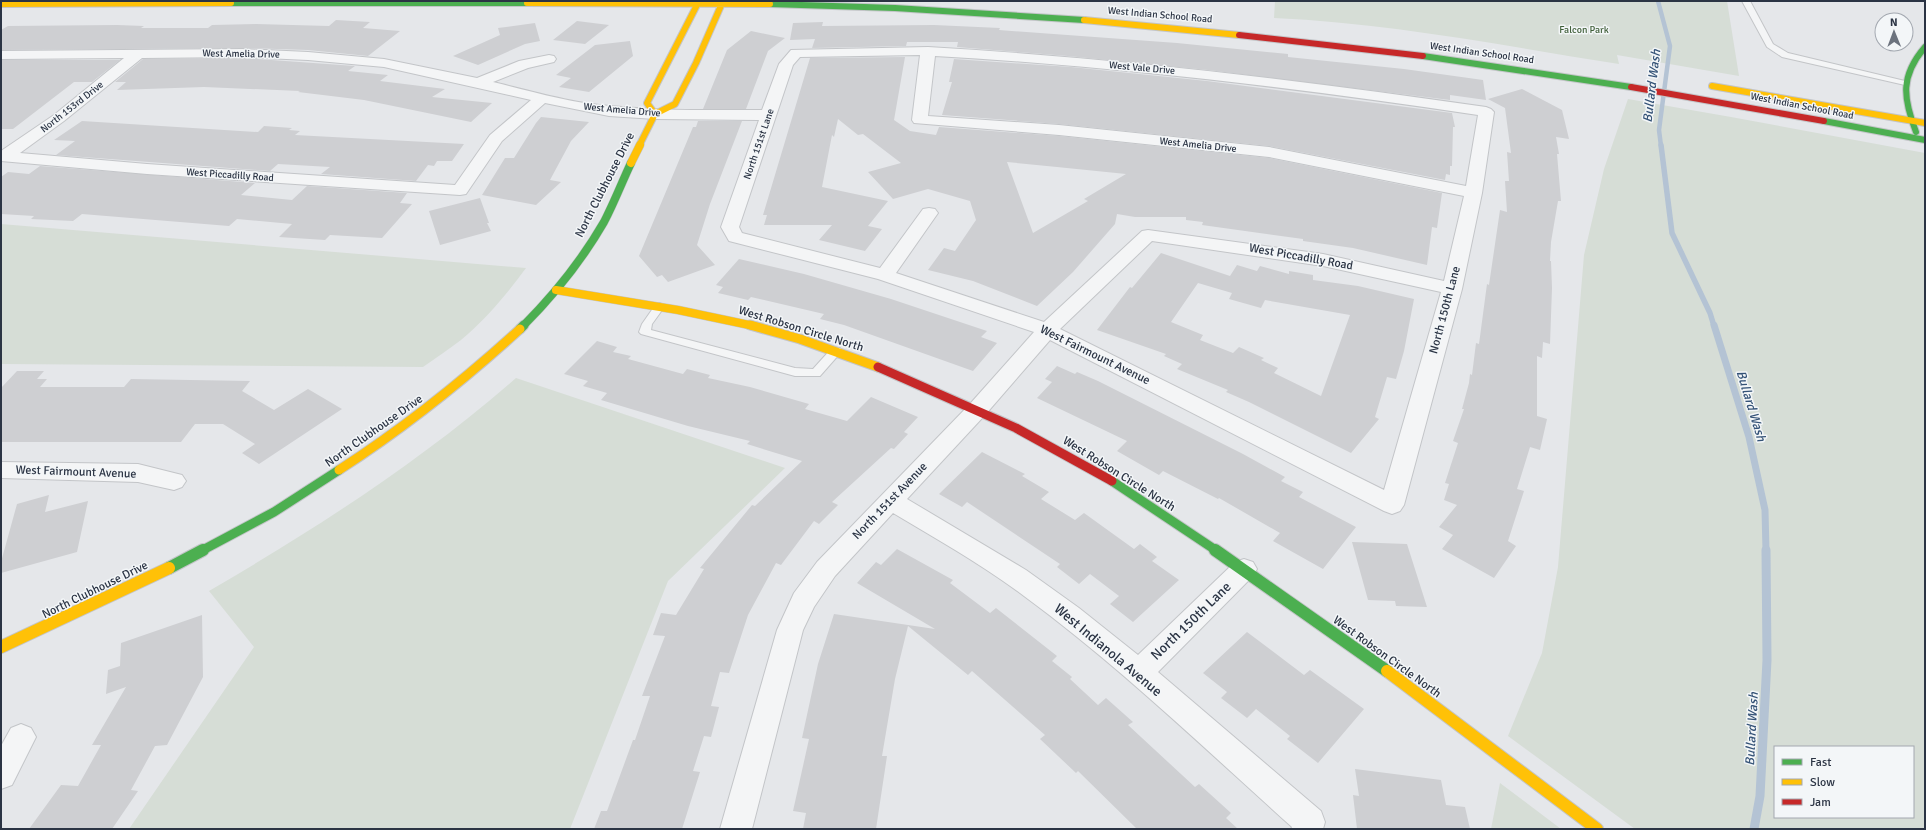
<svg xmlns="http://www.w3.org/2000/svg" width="1926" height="830" font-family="Signika,sans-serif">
<rect width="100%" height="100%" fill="#e5e7ea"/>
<path fill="#d6ddd6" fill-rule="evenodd" d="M1275 1H1727L1739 76 1617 55 1619 64C1504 46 1390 23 1274 18Z
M1628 99 1731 117 1925 153V829H1635L1508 736 1542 653 1558 567 1584 255 1604 169ZM1775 747H1913V817H1775Z
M1 224 526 268C507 294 486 319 461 340 449 349 436 358 423 367L1 364Z
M516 378 785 468 668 581 570 829H129L254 647 209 591C317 528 421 461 516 378Z
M1500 783 1561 829H1491Z"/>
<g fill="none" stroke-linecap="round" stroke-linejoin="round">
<path stroke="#b4c3d4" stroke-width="4.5" d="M1658 1 1670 46 1659 130 1661 146"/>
<path stroke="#b4c3d4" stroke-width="5.5" d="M1661 145 1672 233 1710 313 1714 326"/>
<path stroke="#b4c3d4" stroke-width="7" d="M1714 325 1749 437 1765 510 1766 551"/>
<path stroke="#b4c3d4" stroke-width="9" d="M1754 829 1760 796 1767 660 1766 550"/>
</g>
<path fill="#cecfd2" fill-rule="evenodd" d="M336 20 370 22 363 28 400 31 368 56 308 50 242 48 1 50V30L8 26 117 25 144 26 141 28H208L212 25 256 24 329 26Z
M577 21 609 25 585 44 553 40Z
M823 22 822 26 934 25 1000 28 999 30 1177 43 1288 54V57L1404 69 1483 80 1486 100 1450 95V100L1208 70 1068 56 957 47 958 42H907L906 46 812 48 815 39 790 40 793 23Z
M535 23 540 41 525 44 478 65 453 56 500 35 498 28Z
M751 31 785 38 768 51 746 109H703L727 50Z
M630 41 633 56 589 92 559 87 571 78 556 75 595 45Z
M905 57 894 120 910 131 936 135 939 127 1059 136 1269 158 1442 193 1437 228 1432 227 1427 265 1353 248 1303 241V239L1202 225 1203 222 1186 220V217H1135L1117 214 1115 224 1073 272 1037 306 973 281 928 270 944 248 955 251 976 220 970 201 928 189 893 199 868 172 901 163 863 134 858 135 838 119 834 137 832 135 822 187 888 201 868 226 882 229 865 251 819 240 832 225H764L767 215H763L810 58ZM1007 162 1057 167 1126 174 1084 199 1088 201 1033 233Z
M242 58 355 66 348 71 388 75 380 81 445 89 432 97 492 103 471 122 364 100 298 92 300 91 204 87 117 90 126 82H115L143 59Z
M954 59 1071 67 1207 81 1452 113 1455 127H1453L1452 166H1450V175L1446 174 1445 180 1269 146 1059 124 942 115 952 82H949Z
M1 60H120L92 82H74L13 129H1Z
M1522 89 1562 110 1569 139 1556 137 1559 154H1557L1561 201H1558L1551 242 1550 261H1551L1552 288 1550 344 1543 342 1542 358 1537 356V416L1547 419 1540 450 1530 447 1517 489 1524 491 1508 541 1516 546 1494 578 1442 549 1453 535 1439 527 1457 505 1444 500 1449 484 1445 483 1458 443 1453 441 1464 409H1462L1469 383 1470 374 1472 375 1476 343 1479 344 1487 284 1489 285 1500 210 1507 212 1505 181H1509L1507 152 1511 153 1505 108 1488 99Z
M541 117 589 122 571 141 550 180 561 182 536 205 482 195 505 158H514L536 123Z
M82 121 258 132 264 126 292 128 289 130 300 131 295 135 464 144 452 161H437L434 166 428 165 416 181 321 174 330 167 278 164 270 171 56 155 75 141 54 140Z
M698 121H742L710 204 697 245 715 265 668 282 662 275 657 277 639 256 693 127H696Z
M40 166 255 183 241 195 292 200 307 186 407 193 400 203 412 204 382 238 330 235 325 240 279 237 292 224 237 219 229 226 82 214 73 221 31 219 34 216 1 214V177L8 172 29 174Z
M480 198 489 223H487L491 231 440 245 429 211Z
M1161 253 1230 276 1237 265 1257 271 1260 266 1289 274V271L1313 275V280L1358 286 1414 299 1404 351 1396 379 1387 377 1375 417 1379 419 1351 453 1249 402 1226 392 1228 390 1177 369 1182 364 1164 356 1166 354 1097 330 1130 287 1132 288ZM1198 283 1232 293 1229 299 1261 308 1265 300 1350 315 1321 396 1274 373 1278 368 1261 360 1264 358 1239 347 1233 353 1200 340 1203 335 1171 322Z
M739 259 804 274 891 299 987 331 981 337 997 343 973 371 844 325 820 319 824 314 751 297 748 300 718 293 723 287 716 285Z
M597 341 617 347 613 352 631 356 628 359 683 374 687 369 710 375 708 378 750 387 809 404 805 409 847 421 871 397 918 417 904 432 908 434 894 449 891 448 832 502 838 505 819 524 814 521 781 565 776 563 748 615 729 673 720 672 711 706 719 707 711 737 704 736 693 771 700 772 682 829H594L601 811H607L633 740H635L650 696H642L665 636 653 635 661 613 676 615 704 569 700 568 752 505 755 506 802 461 747 444 750 441 688 426 601 400 607 393 583 386 588 381 564 374Z
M1057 366 1075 374 1077 372 1098 381 1243 454 1285 477 1281 481 1303 492 1299 497 1356 527 1323 569 1273 541 1280 533 1219 498 1218 499 1163 471 1159 475 1117 451 1127 441 1037 398 1052 382 1045 379Z
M17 371H44L37 379H47L40 387H124L131 379 250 381 242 391 274 410 308 389 342 409 259 464 242 453 255 444 223 424H195L181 442H1V388Z
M982 452 1025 474 1022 476 1049 492 1041 499 1075 520 1084 513 1134 549 1140 544 1157 557 1152 561 1179 580 1133 622 1110 604 1119 596 1090 574 1079 584 1057 567 1060 564 967 502 962 507 939 494Z
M49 495 45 512 88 501 77 552 1 573V562L17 504Z
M1352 542 1407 544 1427 607 1396 606 1395 601 1368 600Z
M897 549 953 580 950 583 990 613 996 608 1057 656 1052 661 1072 677 1070 679 1098 705 1106 698 1133 722 1128 725 1195 787 1199 784 1231 813 1226 818 1238 829H1137L1078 771 1076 773 1040 739 1045 735 972 671 968 675 908 626 895 679 882 756H887L876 829H803L806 813 793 811 809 739 802 738 818 664 834 614 935 629 857 583 876 562 881 565Z
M202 615 203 677 167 745 155 746 131 790 138 791 112 829H29L61 785 78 786 101 745H92L126 687 106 694 108 670 120 666 121 643Z
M1247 632 1304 675 1310 670 1364 709 1318 763 1287 739 1290 736 1256 709 1247 718 1221 698 1227 692 1203 673Z
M1355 769 1441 780 1446 805 1465 807 1470 829H1357L1353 795 1359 796Z"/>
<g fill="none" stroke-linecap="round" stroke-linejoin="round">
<defs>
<path id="lane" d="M1742 1H1750L1773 44 1788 53 1905 81 1909 83 1905 85 1782 57 1767 47Z
M660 303 665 306 652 324 651 330 795 368 813 369 832 348H840L842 351 820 376H795L641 334 639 332 642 324 656 304Z"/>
<path id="street" d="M928 47C1115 58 1301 80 1486 107L1491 109 1494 112 1482 193 1462 289 1404 505 1400 511 1392 514 1384 511 1050 340 985 415 907 499 1026 570 1079 608 1138 655 1235 562 1244 559 1253 562 1257 569 1253 576 1158 672 1321 811 1325 822 1323 829H1291L1292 827C1204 748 1119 666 1024 596 983 565 938 540 893 513L835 576 814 607 803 630 752 829H720L777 630 794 593 817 562 969 405 1034 332 878 279 729 241 721 227 759 120 655 119 609 116 545 103 502 141 466 194 460 195 147 174 1 161V151L54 115 124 58 1 59V51L242 49 308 52 384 59 477 78 519 61 549 55 554 56 556 59 554 62 528 68 493 82C531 91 570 103 610 106 660 111 712 110 762 110L779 64 791 50ZM920 55 912 120 914 123 1059 135 1269 157 1464 196 1444 281 1323 254 1148 230 1142 231 1044 322 896 273 938 213 935 209 929 208 923 209 880 268 742 233 739 227 793 65 800 57ZM935 56C1117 66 1297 88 1478 115L1466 186 1269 147 1059 125 928 116ZM242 57 308 60 384 67 531 100 490 135 455 185 147 164 20 153 64 121 142 58ZM1152 241 1323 266 1441 292 1384 490 1060 329Z
M1 462 138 464 182 475 186 481 182 487 174 490 138 482 1 478Z
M21 724 31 728 36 737 12 785 1 789V746L11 728Z"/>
<path id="fast-far3" d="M231 3H527
M770 4 895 8 1084 20
M1423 56 1631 87
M1824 121 1925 140
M1916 132C1903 98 1900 76 1925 47"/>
<path id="fast-far2" d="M523 326C554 295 582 260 604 222 614 203 622 182 631 163"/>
<path id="fast-far1" d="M520 329 524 325
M1112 481 1217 551
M201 551 274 512 339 470"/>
<path id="fast" d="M1215 550 1387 671
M169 568 203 550"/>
<path id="slow-far3" d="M527 3 770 4
M1 4 231 3
M1084 20 1239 35
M1712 86 1925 123
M655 114 647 103 699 1
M639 146 655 114 675 104 696 63 723 1"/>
<path id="slow-far2" d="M631 163 640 145
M556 290 678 310 754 326"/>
<path id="slow-far1" d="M750 325 800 339 878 367
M339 470C404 428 463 381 520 329"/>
<path id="slow" d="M1 647 169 568
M1387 671 1597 829"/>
<path id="jam-far1" d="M1239 35 1423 56
M1631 87 1824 121"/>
<path id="jam" d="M878 367 1016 428 1112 481"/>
</defs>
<use href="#lane" stroke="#c3c5c8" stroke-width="2"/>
<use href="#street" stroke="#c3c5c8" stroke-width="2"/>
<use href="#fast-far3" stroke="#c3c5c8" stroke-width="8"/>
<use href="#fast-far2" stroke="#c3c5c8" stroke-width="9"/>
<use href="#fast-far1" stroke="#c3c5c8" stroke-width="11"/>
<use href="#fast" stroke="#c3c5c8" stroke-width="14"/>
<use href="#slow-far3" stroke="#c3c5c8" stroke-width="8"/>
<use href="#slow-far2" stroke="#c3c5c8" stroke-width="9"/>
<use href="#slow-far1" stroke="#c3c5c8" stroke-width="11"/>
<use href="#slow" stroke="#c3c5c8" stroke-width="14"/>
<use href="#jam-far1" stroke="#c3c5c8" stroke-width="8"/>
<use href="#jam" stroke="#c3c5c8" stroke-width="11"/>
<use href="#lane" fill="#f4f5f6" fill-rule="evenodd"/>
<use href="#street" fill="#f4f5f6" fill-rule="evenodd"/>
<use href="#fast-far3" stroke="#4caf50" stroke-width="6"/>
<use href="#fast-far2" stroke="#4caf50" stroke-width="8"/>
<use href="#fast-far1" stroke="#4caf50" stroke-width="9"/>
<use href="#fast" stroke="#4caf50" stroke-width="12"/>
<use href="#slow-far3" stroke="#ffc107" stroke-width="6"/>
<use href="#slow-far2" stroke="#ffc107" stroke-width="8"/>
<use href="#slow-far1" stroke="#ffc107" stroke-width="9"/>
<use href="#slow" stroke="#ffc107" stroke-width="12"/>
<use href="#jam-far1" stroke="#c62828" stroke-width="6"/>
<use href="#jam" stroke="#c62828" stroke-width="9"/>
</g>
<g text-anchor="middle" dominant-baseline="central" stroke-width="3" stroke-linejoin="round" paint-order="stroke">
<g font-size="10" fill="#2b3444" stroke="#f3f6f8">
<text transform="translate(1160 15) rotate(5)">West Indian School Road</text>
<text transform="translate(1482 53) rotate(8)">West Indian School Road</text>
<text transform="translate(241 54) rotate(1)">West Amelia Drive</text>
<text transform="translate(1142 68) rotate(5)">West Vale Drive</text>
<text transform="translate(1802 106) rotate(11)">West Indian School Road</text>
<text transform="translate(72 107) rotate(-38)">North 153rd Drive</text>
<text transform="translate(622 110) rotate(5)">West Amelia Drive</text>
<text transform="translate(759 144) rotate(-71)">North 151st Lane</text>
<text transform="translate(1198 145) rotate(6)">West Amelia Drive</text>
<text transform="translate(230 175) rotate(4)">West Piccadilly Road</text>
</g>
<g font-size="10" fill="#405f39" stroke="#f3f6f8">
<text x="1584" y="30">Falcon Park</text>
</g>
<g font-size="12" fill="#2b3444" stroke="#f3f6f8">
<text transform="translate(605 185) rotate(-63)">North Clubhouse Drive</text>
<text transform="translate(1301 257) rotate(10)">West Piccadilly Road</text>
<text transform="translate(1445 310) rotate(-75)">North 150th Lane</text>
<text transform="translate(801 329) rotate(17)">West Robson Circle North</text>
<text transform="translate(1095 355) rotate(26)">West Fairmount Avenue</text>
<text transform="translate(374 431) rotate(-35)">North Clubhouse Drive</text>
<text transform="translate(76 472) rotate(2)">West Fairmount Avenue</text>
<text transform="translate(1119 474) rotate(32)">West Robson Circle North</text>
<text transform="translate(890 501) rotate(-46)">North 151st Avenue</text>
<text transform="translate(95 590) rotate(-26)">North Clubhouse Drive</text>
<text transform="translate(1387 657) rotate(36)">West Robson Circle North</text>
</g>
<g font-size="13" font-style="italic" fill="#355377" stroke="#f3f6f8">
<text transform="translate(1652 86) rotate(-83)">Bullard Wash</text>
<text transform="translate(1751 406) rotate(73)">Bullard Wash</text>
<text transform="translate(1752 729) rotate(-87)">Bullard Wash</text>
</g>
<g font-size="14" fill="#2b3444" stroke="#f3f6f8">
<text transform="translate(1191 621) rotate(-44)">North 150th Lane</text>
<text transform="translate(1108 650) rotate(40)">West Indianola Avenue</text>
</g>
</g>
<rect width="1926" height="830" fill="none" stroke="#2b3444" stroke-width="4"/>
<rect x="1774" y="746" width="140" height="72" fill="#f3f6f8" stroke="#a3a8b0"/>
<rect x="1782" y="759" width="20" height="6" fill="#4caf50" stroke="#a3a8b0"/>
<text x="1810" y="766" font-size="12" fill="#2b3444">Fast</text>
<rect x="1782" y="779" width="20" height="6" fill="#ffc107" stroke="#a3a8b0"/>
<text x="1810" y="786" font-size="12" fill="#2b3444">Slow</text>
<rect x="1782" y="799" width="20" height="6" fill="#c62828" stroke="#a3a8b0"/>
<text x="1810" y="806" font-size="12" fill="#2b3444">Jam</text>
<g transform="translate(1894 32) rotate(359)"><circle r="19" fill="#f3f6f8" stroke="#a3a8b0"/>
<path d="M0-3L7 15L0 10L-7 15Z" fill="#6c737e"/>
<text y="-6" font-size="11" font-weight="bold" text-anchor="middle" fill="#2b3444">N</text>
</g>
</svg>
